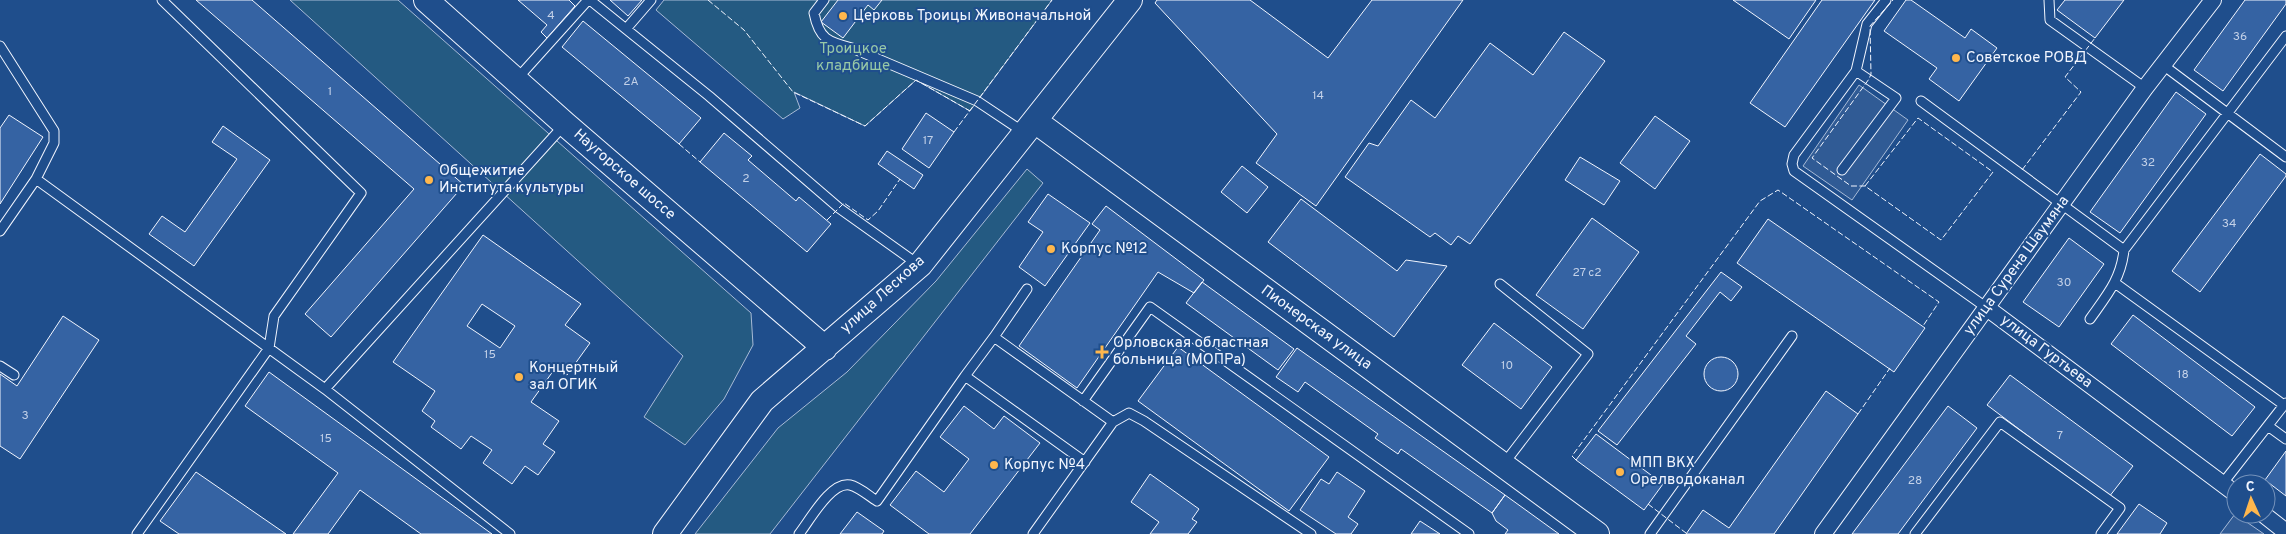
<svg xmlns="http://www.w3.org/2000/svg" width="2286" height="534" font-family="Overpass,sans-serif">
<rect width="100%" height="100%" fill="#1f4e8c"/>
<path fill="#245a82" stroke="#a8bbd7" d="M290 0H398L751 313 753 345 724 399 685 445 644 417 683 356Z
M664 0H1052L970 111 916 80 865 126 794 92 800 108 783 119 656 10Z
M1027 169 1043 183 770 534H695L778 428 847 372 936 281Z"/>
<path fill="#305b95" stroke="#a8bbd7" d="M1859 85 1908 120 1852 200 1803 166Z
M2235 514 2264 534H2220Z"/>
<path fill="#3563a3" stroke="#f2f6ff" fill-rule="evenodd" d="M196 0H252L464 185 331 337 305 314 414 189Z
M518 0H569L575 6 547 38 541 32 547 25Z
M610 0H642L628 16Z
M838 0H882L874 10 868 5 843 38 821 22Z
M1157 0H1250L1328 58 1372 0H1463L1316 206 1256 163 1277 134 1155 3Z
M1733 0H1816L1789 39Z
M1822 0H1875L1785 127 1750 103Z
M1906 0H1911L1965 38 1971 29 1997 48 1959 101 1929 79 1937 68 1884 31Z
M2065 0H2124L2095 38 2057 10Z
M2245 0H2286V4L2223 91 2194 70Z
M583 21 701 118 679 144 562 47Z
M1564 32 1605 61 1470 244 1458 236 1451 245 1435 233 1430 237 1345 177 1369 143 1378 146 1411 100 1435 118 1490 43 1533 75Z
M2176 92 2206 114 2120 233 2090 212Z
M926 113 954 132 929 168 902 149Z
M9 115 43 137 0 204V128Z
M1655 116 1690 141 1655 189 1620 163Z
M223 126 270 160 194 266 149 234 162 216 185 232 237 159 212 142Z
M724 133 752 156 748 160 796 201 799 197 831 224 807 252 700 162Z
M887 151 923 175 914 189 878 164Z
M2260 154 2286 174V176L2200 292 2172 271Z
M1580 157 1620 181 1604 205 1565 180Z
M1242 166 1268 187 1247 213 1221 192Z
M1048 194 1090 223 1045 286 1019 267 1043 232 1028 222Z
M1301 199 1397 271 1406 260 1447 266 1394 337 1268 242Z
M1106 206 1204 280 1194 293 1158 272 1077 388 1019 346 1100 230 1092 224Z
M1592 218 1639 252 1583 329 1536 295Z
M1768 219 1925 328 1894 372 1737 263Z
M483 235 581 304 565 325 590 343 567 375 556 367 531 402 559 421 543 444 555 452 538 475 525 466 512 484 483 463 492 450 471 436 461 449 431 427 435 421 422 411 435 391 393 362ZM482 304 515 326 500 348 467 326Z
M2069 238 2104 264 2059 327 2023 302Z
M1721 272 1742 287 1731 301 1720 292 1686 336 1696 344 1617 445 1598 431Z
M1202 282 1294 349 1278 370 1186 303Z
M2133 315 2255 407 2232 436 2111 344Z
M63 316 99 340 20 459 0 446V374L17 386Z
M1494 323 1552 367 1521 409 1462 365Z
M1178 347 1329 457 1289 511 1138 401Z
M1297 348 1505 495 1492 513 1401 449 1398 454 1375 438 1378 434 1305 382 1298 392 1276 377Z
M1704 374a17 17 0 1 1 34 0a17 17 0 1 1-34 0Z
M269 372 492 534H421L360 490 328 534H293L338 473 245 406Z
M2010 375 2133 466 2109 497 1987 405Z
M1826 391 1858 414 1774 534H1686L1703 510 1729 528Z
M964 406 994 429 1004 416 1040 443 970 534H929L890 505 916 471 944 492 969 459 940 437Z
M1948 406 1977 428 1898 534H1852Z
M1596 434 1663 484 1644 510 1576 460Z
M2286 451V496L2265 480Z
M196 472 286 534H179L160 521Z
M1337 472 1365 491 1348 517 1358 524 1351 534H1336L1300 510 1321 479 1329 484Z
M1150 474 1199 509 1192 519 1197 522 1188 534H1150L1159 522 1131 502Z
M1505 495 1559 534H1505L1508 530 1496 521 1492 513Z
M2139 504 2167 523 2160 534H2117Z
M857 512 884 531 882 534H840Z
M1420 521 1440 534H1411Z"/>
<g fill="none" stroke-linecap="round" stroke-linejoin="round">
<defs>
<path id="lane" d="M590 0 709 96 839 208 919 265
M824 0 814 13C819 39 828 42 852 48L977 101 1025 133
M1886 0 1867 24 1856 71 1794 155 1792 164 1794 171 1987 308
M2049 0 2050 20 2145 88
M626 29 651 0
M0 46 54 131V143L36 179 0 231
M2163 65 2286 157
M516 80 588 0
M1921 101 2124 250
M1842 170 1896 98 1856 71
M36 179 325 389 510 534
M2115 283 2284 405 2286 403
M1500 284 1588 354 1503 465
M1027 289 994 337 1113 422
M2090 319C2107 295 2121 279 2124 250L2286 36
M994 337 965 376 1085 462
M0 366 14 375
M325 389 565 124
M1083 401 1150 307 1469 534
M2268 426 2286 439
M2223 483 2284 405
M137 534 269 348 274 316 361 193 162 0
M799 534C810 520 831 481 850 485 859 487 869 496 877 501L965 376
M1033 534 1113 422 1129 413 1144 421 1311 534
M1650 534 1792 336
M1915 534 2000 422 2120 508 2101 534"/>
<path id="street" d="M1987 308 2236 494
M2263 514 2286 532
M1823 534 2145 88 2213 0"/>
<path id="secondary" d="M426 0 565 124 825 348
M1035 121 1597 534
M665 534 762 401 920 265 1130 0"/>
</defs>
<use href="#lane" stroke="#f2f6ff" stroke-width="11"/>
<use href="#street" stroke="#f2f6ff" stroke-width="18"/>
<use href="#secondary" stroke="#f2f6ff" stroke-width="26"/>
<use href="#lane" stroke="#1f4e8c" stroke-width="9"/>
<use href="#street" stroke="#1f4e8c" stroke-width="16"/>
<use href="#secondary" stroke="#1f4e8c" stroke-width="24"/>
<path stroke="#f2f6ff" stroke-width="1" stroke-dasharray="6 2.5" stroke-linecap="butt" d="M708 0 744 30 793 92 865 126 916 80 970 111
M954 132 1052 0
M679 144 700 162
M2022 170 2081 92 2065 77 2095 38
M1865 186 1918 118 1993 172 1941 240 1865 186H1851L1812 158 1869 79 1871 74 1870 26 1893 0
M827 220 844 203 868 220 878 211 900 179
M1858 414 1890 368
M1576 460 1572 456 1760 201 1778 190 1939 302 1923 326
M1648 504 1686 533"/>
</g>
<g fill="#ffb74d" stroke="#1f4e8c" stroke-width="2">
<circle cx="843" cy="16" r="5"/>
<circle cx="1956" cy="58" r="5"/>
<circle cx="429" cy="180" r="5"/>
<circle cx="1051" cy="249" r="5"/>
<path d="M1099.5 344.5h5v5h5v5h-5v5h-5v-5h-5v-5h5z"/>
<circle cx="519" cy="377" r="5"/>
<circle cx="994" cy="465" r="5"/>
<circle cx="1620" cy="472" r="5"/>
</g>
<g text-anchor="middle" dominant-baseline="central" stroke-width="4" stroke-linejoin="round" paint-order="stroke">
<g font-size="12" fill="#c3d1e8">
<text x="551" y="16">4</text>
<text x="2240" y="37">36</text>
<text x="631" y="82">2А</text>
<text x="330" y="92">1</text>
<text x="1318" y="96">14</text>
<text x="928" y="141">17</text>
<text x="2148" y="163">32</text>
<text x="746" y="179">2</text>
<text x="2229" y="224">34</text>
<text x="1587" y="273">27 с2</text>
<text x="2064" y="283">30</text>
<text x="490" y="355">15</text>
<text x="1507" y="366">10</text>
<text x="2183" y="375">18</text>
<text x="25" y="416">3</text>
<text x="2060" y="436">7</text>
<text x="326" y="439">15</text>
<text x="1915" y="481">28</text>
</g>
<g font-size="15" fill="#f2f6ff" stroke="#1f4e8c" text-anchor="start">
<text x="853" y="16">Церковь Троицы Живоначальной</text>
<text x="1966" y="58">Советское РОВД</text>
<text x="439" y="171">Общежитие<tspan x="439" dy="17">Института культуры</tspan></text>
<text x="1061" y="249">Корпус №12</text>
<text x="1113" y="343">Орловская областная<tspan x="1113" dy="17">больница (МОПРа)</tspan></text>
<text x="529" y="368">Концертный<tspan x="529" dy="17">зал ОГИК</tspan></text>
<text x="1630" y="463">МПП ВКХ<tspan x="1630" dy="17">Орелводоканал</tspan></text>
<text x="1004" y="465">Корпус №4</text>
</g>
<g font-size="15" fill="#97c8a6" stroke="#1f4e8c">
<text x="853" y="49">Троицкое<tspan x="853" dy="17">кладбище</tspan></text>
</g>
<g font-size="15" fill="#f2f6ff" stroke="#1f4e8c">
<text transform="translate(624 175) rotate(41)">Наугорское шоссе</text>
<text transform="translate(2017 266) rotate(-54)">улица Сурена Шаумяна</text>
<text transform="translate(883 295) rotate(-42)">улица Лескова</text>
<text transform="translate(1316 328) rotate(36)">Пионерская улица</text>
<text transform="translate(2046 352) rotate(37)">улица Гуртьева</text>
</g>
</g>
<g transform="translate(2251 499) rotate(357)"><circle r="24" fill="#1f4e8c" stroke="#7391ba"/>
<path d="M0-4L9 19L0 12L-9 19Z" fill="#ffb74d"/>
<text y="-8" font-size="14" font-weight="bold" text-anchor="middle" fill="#f2f6ff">С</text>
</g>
</svg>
